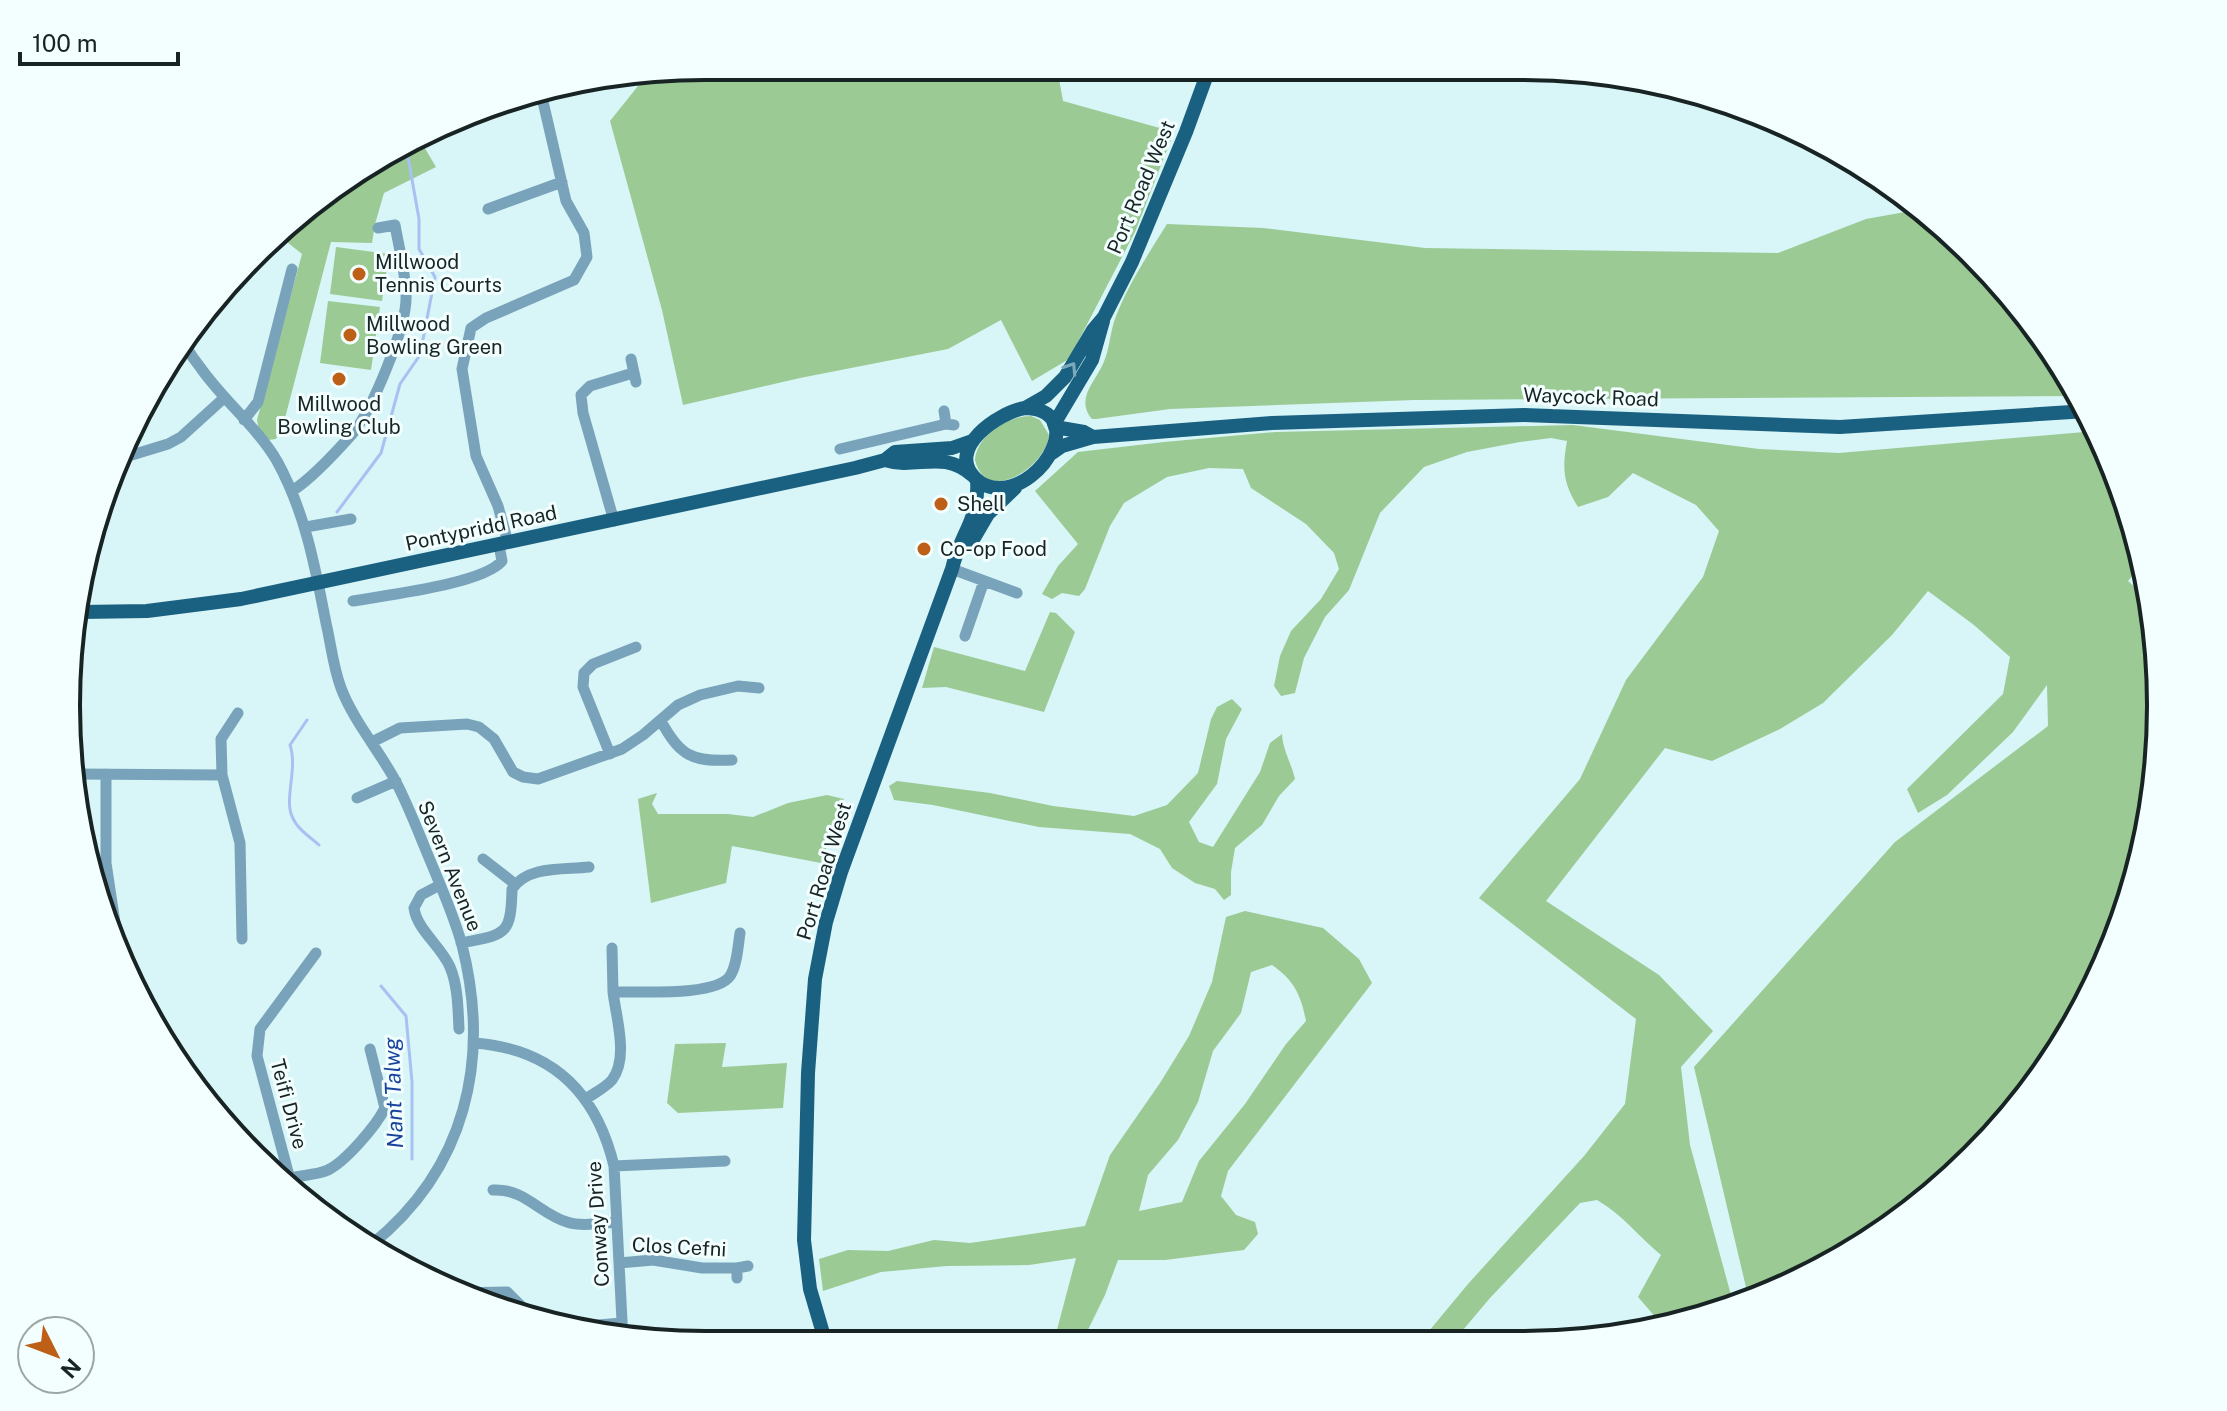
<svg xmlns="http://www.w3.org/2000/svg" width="2227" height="1411" font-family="'Public Sans',sans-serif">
<rect width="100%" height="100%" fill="#d8f5f7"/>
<path fill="#9bca95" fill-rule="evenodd" d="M706 66 1057 68 1063 101 1174 132 1135 232 1069 359 1032 381 1001 320 948 349 800 378 683 405 662 310 610 121 646 76Z
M420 140 436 167 384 193 375 224 372 243 331 242 284 422 276 439 268 440 259 431 257 420 302 254 282 238 350 174Z
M1922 209 2003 284 2080 396 1415 400 1170 409 1096 419H1092C1075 399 1095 382 1103 364 1110 349 1110 331 1116 316 1129 283 1149 253 1167 224L1263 228 1425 248 1778 253 1866 219Z
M336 247 389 254 382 301 330 294Z
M328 301 380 307 371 370 320 363Z
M1031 416 1040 420 1049 435C1046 467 986 506 975 460 977 435 1008 416 1031 416Z
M1573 425 1759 449 1839 453 2096 431 2127 500 2142 564 2128 581 2151 601 2156 622 2160 748 2139 871 2095 989 2029 1095 1943 1187 1805 1279 1749 1300 1694 1067 1895 842 2048 726 2047 685 2013 732 1947 795 1918 813 1907 789 2003 694 2010 657 1974 625 1928 591 1892 635 1823 703 1780 729 1712 761 1665 748 1546 901 1659 975 1713 1031 1681 1067 1690 1145 1734 1306 1687 1323 1664 1327 1638 1297 1661 1255C1639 1237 1622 1214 1597 1200L1580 1203 1490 1298 1452 1343H1419L1468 1284 1584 1156 1625 1104 1636 1019 1479 898 1580 779 1626 680 1703 577 1719 531 1696 505 1633 473 1608 497 1578 507C1563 483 1562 468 1567 441L1551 438 1520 442 1467 452 1424 467 1380 513 1349 590 1325 617 1304 658 1295 693 1281 696 1274 686 1280 656 1291 631 1321 599 1339 569 1334 553 1306 524 1251 488 1243 469 1209 468 1167 477 1124 503 1110 526 1085 589 1079 596 1062 593 1052 599 1042 594 1058 566 1078 544 1035 491 1078 452 1164 442 1276 432Z
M1050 612 1056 613 1075 632 1044 712 946 687 922 688 934 647 1025 671Z
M1232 699 1242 709 1226 739 1217 784 1189 822 1199 842 1213 847 1260 772 1270 743 1282 734C1283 751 1291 762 1295 779L1279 796 1262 825 1235 848 1231 872V895L1224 900 1215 889 1195 883 1172 868 1160 849 1130 834 1039 827 933 805 894 800 889 786 897 781 990 793 1053 806 1134 816 1167 805 1198 773 1211 719 1217 707Z
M657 793 652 804 658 814H728L753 817 788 803 827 795 844 799 821 863 732 846 726 883 651 903 638 799Z
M1245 911 1323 928 1359 959 1372 983 1228 1171 1221 1196 1236 1215 1255 1222 1258 1234 1244 1250 1165 1260H1118L1105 1295 1082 1342 1054 1341 1076 1258 1029 1265 947 1266 881 1272 823 1291 819 1259 848 1250 888 1251 934 1240 970 1243 1085 1226 1110 1155 1160 1083 1189 1036 1212 982 1226 917ZM1272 965C1294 980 1301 995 1306 1021L1286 1044 1245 1104 1199 1161 1182 1202 1139 1211 1148 1175 1178 1140 1198 1102 1213 1051 1241 1013 1251 972Z
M726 1043 722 1067 787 1063 783 1108 678 1113 667 1103 675 1044Z"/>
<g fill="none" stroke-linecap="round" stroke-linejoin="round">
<path stroke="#a8c1f2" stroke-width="3" d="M337 512 381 453 400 384 420 355 435 277 419 249V219L408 157 402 149
M307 720 290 745C298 768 284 799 292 816 296 828 310 837 319 845
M381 986 406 1016 412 1082V1159"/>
<path stroke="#79a3ba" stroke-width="11" d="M488 209 562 182
M185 342C187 351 194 359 200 367 223 400 257 427 277 461 305 512 315 566 326 623 331 644 333 667 341 688 354 722 379 750 396 782 407 803 416 826 425 848 438 880 453 912 462 945 491 1060 466 1169 371 1245
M631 359 636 382
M944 411 946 424 954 425
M244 420 258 402 292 269
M840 449 946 424
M122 458 168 444 181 437 224 398
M292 491C311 479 338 450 353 433 372 410 407 326 406 297 406 274 399 248 395 225L378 228
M614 521 583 413 581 395 590 386 633 373
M306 527 351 519
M508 543 498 506 476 456 462 369 471 328 486 318 574 280 587 257 584 233 566 201 541 93
M952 569 1017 593
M353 601C386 595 483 584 502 561L499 545
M965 636 984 581
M238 713 221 739 222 775 240 843 242 939
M661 721C680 756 692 762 732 760
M372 742 400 728 467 724 479 727 494 739 513 772 523 777 538 779 622 749 643 735 678 705 700 695 738 686 759 688
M610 754 583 687 584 673 593 664 636 647
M75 774 222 775
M106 774V863L117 936
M357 798 396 781
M483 859 515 884
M440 885 421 895 414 908C417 930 441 946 450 967 458 986 458 1009 459 1029
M461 943C505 934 511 937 512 889 528 865 564 870 589 867
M612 948 613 992
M473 1043C551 1048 596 1091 614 1166L623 1340
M586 1099C594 1093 605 1088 612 1080 629 1058 616 1017 613 992 638 991 716 997 730 976 737 966 738 946 740 933
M614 1166 725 1161
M290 1178C302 1175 317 1175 328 1170 346 1161 376 1126 385 1108L370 1049
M292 1187 257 1056 260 1029 316 953
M493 1190C524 1188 540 1214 567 1222 582 1227 601 1223 617 1222
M619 1263 653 1260 702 1268H737
M737 1278V1268L748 1266
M455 1293 507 1292 530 1315
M574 1327 622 1323"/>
<path stroke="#1a6181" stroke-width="14" d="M1025 408 1046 396 1065 377 1093 330 1104 317 1132 262 1186 132 1209 69
M1025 408C1087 410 1045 488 999 488 990 488 982 485 976 479 944 449 999 412 1025 408Z
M1054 424 1092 360 1103 321
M1055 427 1084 432 1093 437
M1052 453 1062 446 1093 437 1272 423 1524 415 1840 427 2087 411
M885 460C917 470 942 449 972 475
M971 543 988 514 1015 488
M81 612 147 611 241 599 855 468 885 460 895 452 952 448 972 441
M825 1340 810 1289 804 1240 808 1073 815 979 826 922 841 872 952 569C960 534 980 519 977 480"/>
</g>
<defs><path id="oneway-chevron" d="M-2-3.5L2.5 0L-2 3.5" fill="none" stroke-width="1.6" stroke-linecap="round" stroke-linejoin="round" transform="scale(2)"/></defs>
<use stroke="#7ca8ba" href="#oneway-chevron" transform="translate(1071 368) rotate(-57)"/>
<g fill="#be5f17" stroke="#f3feff" stroke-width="3">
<circle cx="359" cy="274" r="8"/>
<circle cx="350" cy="335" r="8"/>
<circle cx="339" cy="379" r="8"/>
<circle cx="941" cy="504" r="8"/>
<circle cx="924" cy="549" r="8"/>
</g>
<g text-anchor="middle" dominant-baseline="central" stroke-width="6" stroke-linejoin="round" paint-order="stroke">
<g font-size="20" fill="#182324" stroke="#f3feff">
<text transform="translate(1141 187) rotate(-67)">Port Road West</text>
<text transform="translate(1591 397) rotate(2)">Waycock Road</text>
<text transform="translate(481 528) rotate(-12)">Pontypridd Road</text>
<text transform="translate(450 866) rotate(68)">Severn Avenue</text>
<text transform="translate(824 871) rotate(-73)">Port Road West</text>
<text transform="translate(289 1104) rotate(75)">Teifi Drive</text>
<text transform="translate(598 1224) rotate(-94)">Conway Drive</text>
<text transform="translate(679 1247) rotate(3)">Clos Cefni</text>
</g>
<g font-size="20" fill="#182324" stroke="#f3feff" text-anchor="start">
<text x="375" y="262">Millwood<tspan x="375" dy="23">Tennis Courts</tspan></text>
<text x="366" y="324">Millwood<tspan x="366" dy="23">Bowling Green</tspan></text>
<text x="339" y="404" text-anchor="middle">Millwood<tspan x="339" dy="23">Bowling Club</tspan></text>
<text x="957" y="504">Shell</text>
<text x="940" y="549">Co-op Food</text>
</g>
<g font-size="22" font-style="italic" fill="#19429d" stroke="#f3feff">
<text transform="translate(393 1093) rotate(-92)">Nant Talwg</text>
</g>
</g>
<path d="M0 0H2227V1411H0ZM705 80H1522A625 625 0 0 1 2147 705V706A625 625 0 0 1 1522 1331H705A625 625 0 0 1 80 706V705A625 625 0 0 1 705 80Z" fill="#f3feff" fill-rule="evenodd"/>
<path fill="none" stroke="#182324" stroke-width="4" d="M705 80H1522A625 625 0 0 1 2147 705V706A625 625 0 0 1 1522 1331H705A625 625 0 0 1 80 706V705A625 625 0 0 1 705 80Z"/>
<g transform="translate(56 1355) rotate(132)"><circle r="38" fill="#f3feff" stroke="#9ba6a7" stroke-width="2"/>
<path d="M0-6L14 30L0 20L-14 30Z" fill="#be5f17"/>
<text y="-12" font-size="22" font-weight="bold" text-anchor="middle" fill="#182324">N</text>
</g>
<path d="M20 52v12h158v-12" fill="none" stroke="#182324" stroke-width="4"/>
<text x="32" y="52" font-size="24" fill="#182324" stroke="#f3feff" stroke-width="6" paint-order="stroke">100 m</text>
</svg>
